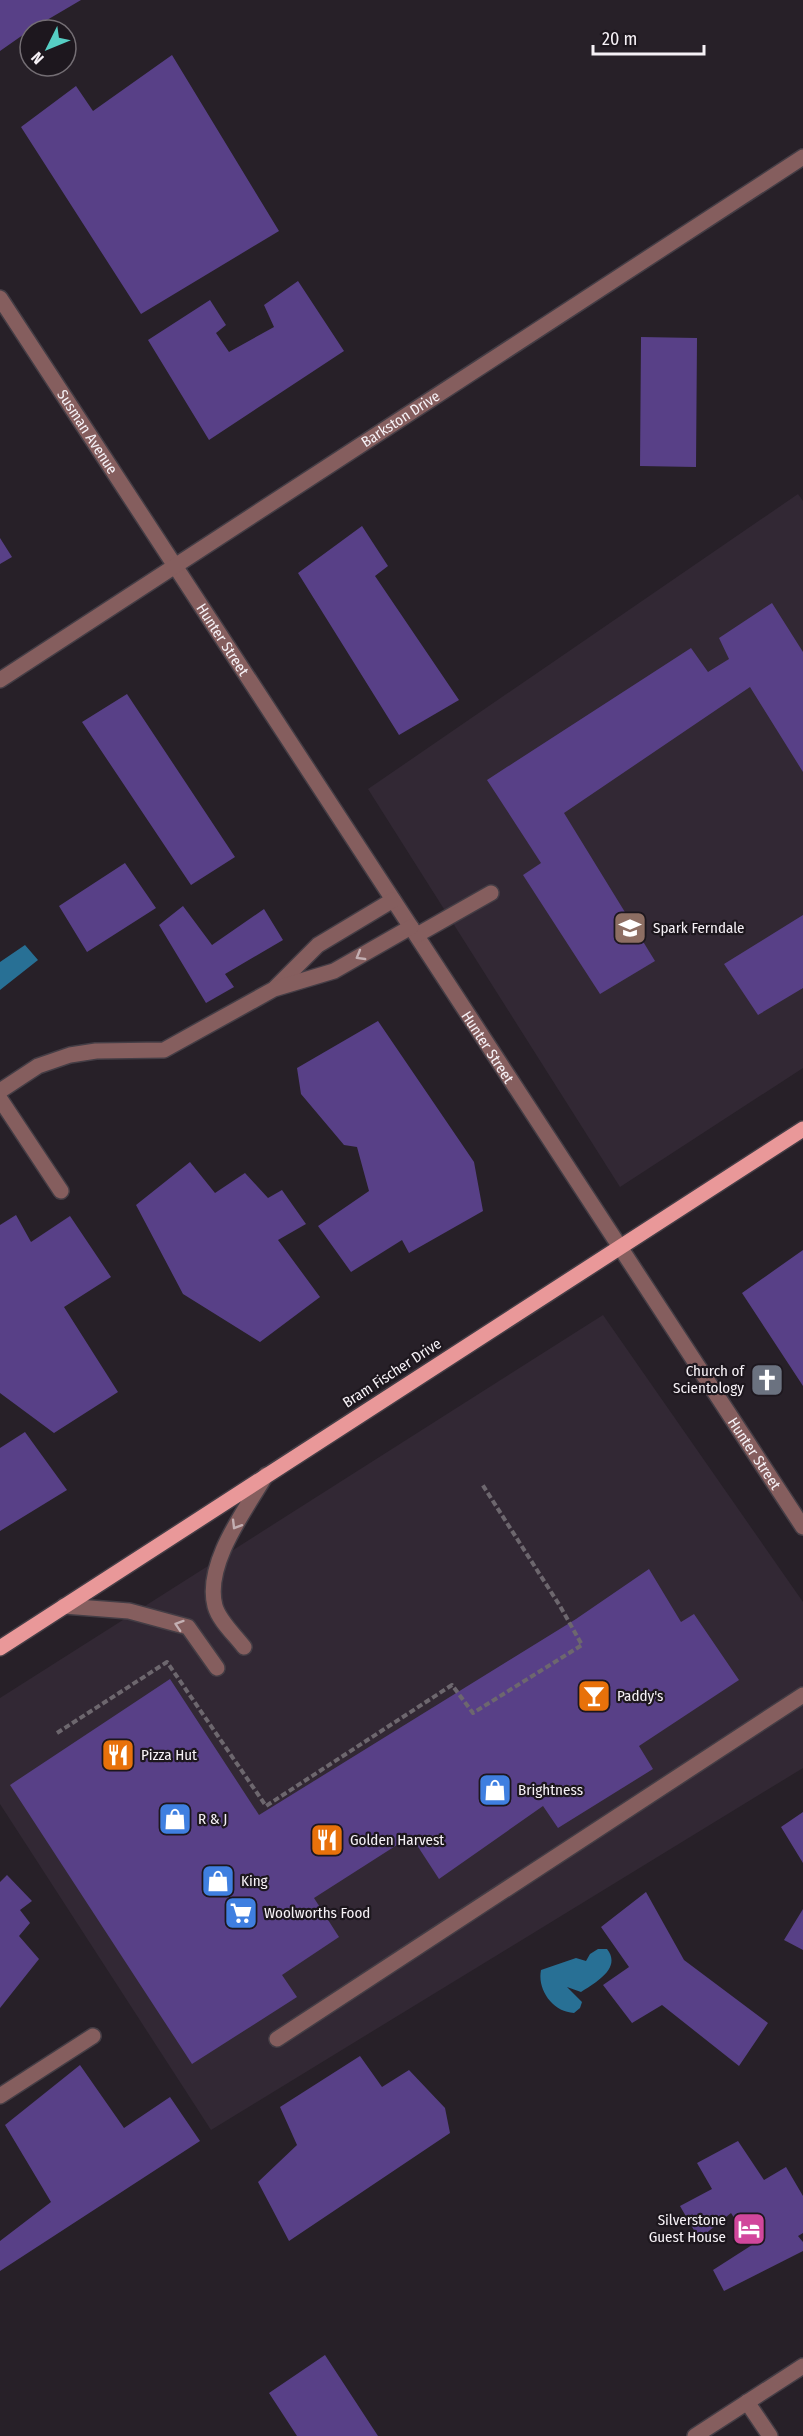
<svg xmlns="http://www.w3.org/2000/svg" width="803" height="2436" font-family="'Fira Sans Condensed',sans-serif">
<rect width="100%" height="100%" fill="#272028"/>
<path fill="#322834" d="M798 494 803 501V1068L620 1187 368 789Z
M603 1315 803 1602V1768L211 2130 0 1804V1698Z"/>
<path fill="#287095" d="M25 945 38 960 0 990V962Z
M598 1949H607C622 1968 596 1982 581 1992L567 1987 582 2002 580 2008 574 2013C553 2012 537 1990 541 1970L576 1958 586 1961 590 1954Z"/>
<path fill="#584087" d="M0 0H81L30 30 0 51Z
M172 55 279 231 141 314 21 127 76 86 93 111Z
M298 281 344 351 209 440 148 340 210 300 226 325 216 333 229 352 274 327 264 305Z
M641 337 697 338 696 467 640 466Z
M362 526 388 566 375 576 459 700 399 735 298 573Z
M0 538 12 557 0 564Z
M772 603 803 652V772L750 687 564 813 655 961 600 994 523 875 541 863 487 780 691 648 708 672 729 659 719 638Z
M127 694 235 857 191 885 82 722Z
M125 863 156 908 87 952 59 906Z
M183 906 212 945 264 909 283 940 225 974 234 987 206 1003 159 925Z
M803 915V988L758 1015 724 964Z
M378 1021 474 1162 483 1211 409 1253 402 1240 351 1272 318 1226 369 1191 357 1147 344 1145 301 1094 297 1068Z
M190 1162 215 1193 245 1173 268 1198 282 1190 306 1224 278 1240 320 1297 260 1342 183 1294 136 1205Z
M16 1215 31 1242 70 1216 111 1277 64 1307 118 1392 54 1433 0 1393V1225Z
M803 1250V1386L742 1293Z
M25 1432 67 1490 0 1531V1448Z
M649 1569 681 1622 694 1614 739 1680 639 1746 653 1769 558 1828 543 1806 439 1879 411 1836 314 1898 339 1937 282 1975 297 1997 192 2064 10 1785 170 1679 259 1815 576 1619Z
M803 1812V1863L781 1827Z
M7 1875 32 1901 20 1910 30 1923 19 1936 39 1959 0 2008V1882Z
M646 1892 684 1960 768 2023 739 2066 662 2005 632 2023 603 1985 629 1967 601 1927Z
M803 1909V1950L784 1940Z
M360 2056 382 2087 409 2070 445 2108 450 2133 289 2241 258 2182 297 2145 280 2107Z
M80 2065 124 2128 170 2097 200 2141 0 2271V2241L51 2202 5 2125Z
M738 2141 764 2180 786 2167 803 2196V2233L798 2236 803 2242V2251L724 2291 713 2270 752 2245 731 2213 699 2239 680 2206 712 2189 697 2163Z
M325 2355 378 2436H297L269 2393Z"/>
<g fill="none" stroke-linecap="round" stroke-linejoin="round">
<defs>
<g id="minor">
<path id="s1" d="M0 298C267 707 532 1119 803 1527"/>
<path id="s2" d="M0 680 803 157"/>
<path d="M417 935 491 893"/>
<path d="M276 987 318 945 393 900"/>
<path d="M0 1091 38 1066 70 1055 96 1051 164 1050 274 989 334 971 411 927"/>
<path d="M0 1099 61 1191"/>
<path d="M64 1606 129 1611 188 1627 217 1668"/>
<path d="M244 1647C235 1635 219 1621 215 1606 204 1564 246 1509 266 1475"/>
<path d="M277 2039 803 1695"/>
<path d="M0 2096 93 2036"/>
<path d="M747 2402 770 2436"/>
<path d="M695 2436 803 2366"/>
</g>
<path id="major" d="M0 1648 803 1129"/>
</defs>
<use href="#minor" stroke="#443d45" stroke-width="18"/>
<use href="#major" stroke="#443d45" stroke-width="18"/>
<path stroke="#6d676e" stroke-width="4" stroke-dasharray="6 3" stroke-linecap="butt" d="M57 1733 167 1662 266 1806 452 1685 473 1713 582 1645 560 1606 482 1484"/>
<use href="#minor" stroke="#855e5e" stroke-width="15"/>
<use href="#major" stroke="#e99899" stroke-width="15"/>
</g>
<defs><path id="oneway-chevron" d="M-2-3.5L2.5 0L-2 3.5" fill="none" stroke-width="1.6" stroke-linecap="round" stroke-linejoin="round" transform="scale(1.5)"/></defs>
<g stroke="#c3afb2">
<use href="#oneway-chevron" transform="translate(360 956) rotate(150)"/>
<use href="#oneway-chevron" transform="translate(236 1525) rotate(121)"/>
<use href="#oneway-chevron" transform="translate(179 1625) rotate(-162)"/>
</g>
<defs>
<symbol id="school-square" viewBox="-11 -11 22 22"><rect x="-9" y="-9" width="18" height="18" rx="4" fill="#8d6e63" stroke="#1d171e"/><path d="M0-5L7-2L0 1L-7-2ZM-4 1L0 2.5L4 1V4Q0 6-4 4Z" fill="#fff"/></symbol>
<symbol id="church-square" viewBox="-11 -11 22 22"><rect x="-9" y="-9" width="18" height="18" rx="4" fill="#6b7280" stroke="#1d171e"/><path d="M-1.2-6h2.4v3.5h3.3v2.4h-3.3V6h-2.4V-.1h-3.3v-2.4h3.3Z" fill="#fff"/></symbol>
<symbol id="bar-square" viewBox="-11 -11 22 22"><rect x="-9" y="-9" width="18" height="18" rx="4" fill="#e8710a" stroke="#1d171e"/><path d="M-6-5H6L.8 .8V4.5H3.5V6h-7V4.5H-.8V.8Z" fill="#fff"/></symbol>
<symbol id="restaurant-square" viewBox="-11 -11 22 22"><rect x="-9" y="-9" width="18" height="18" rx="4" fill="#e8710a" stroke="#1d171e"/><path d="M-5-6h1v4h1v-4h1v4h1v-4h1v5L-1.5 .5V6h-2V.5L-5-1ZM5-6V6H3V1.5H1.5Q1.5-4 5-6Z" fill="#fff"/></symbol>
<symbol id="shop-square" viewBox="-11 -11 22 22"><rect x="-9" y="-9" width="18" height="18" rx="4" fill="#3f7fe0" stroke="#1d171e"/><path d="M-5-2.5h2.3a2.7 3.5 0 0 1 5.4 0H5L5.5 6h-11ZM-1.5-2.5h3a1.5 2.3 0 0 0-3 0Z" fill="#fff"/></symbol>
<symbol id="supermarket-square" viewBox="-11 -11 22 22"><rect x="-9" y="-9" width="18" height="18" rx="4" fill="#3f7fe0" stroke="#1d171e"/><path d="M-6-5.5h2.5l.6 2H6L4.5 2H-2.5L-4.4-4H-6ZM-1.5 3.2a1.3 1.3 0 1 0 .1 0ZM3 3.2a1.3 1.3 0 1 0 .1 0Z" fill="#fff"/></symbol>
<symbol id="hotel-square" viewBox="-11 -11 22 22"><rect x="-9" y="-9" width="18" height="18" rx="4" fill="#d1479c" stroke="#1d171e"/><path d="M-6-4.5h1.5V1H6V5H4.5V3h-9V5H-6ZM-4 0a1.8 1.8 0 1 1 3.6 0ZM.5 0V-2.5h3Q6-2.5 6 0Z" fill="#fff"/></symbol>
</defs>
<g fill-rule="evenodd">
<use href="#school-square" x="611" y="909" width="38" height="38"/>
<use href="#church-square" x="748" y="1361" width="38" height="38"/>
<use href="#bar-square" x="575" y="1677" width="38" height="38"/>
<use href="#restaurant-square" x="99" y="1736" width="38" height="38"/>
<use href="#shop-square" x="476" y="1771" width="38" height="38"/>
<use href="#shop-square" x="156" y="1800" width="38" height="38"/>
<use href="#restaurant-square" x="308" y="1821" width="38" height="38"/>
<use href="#shop-square" x="199" y="1862" width="38" height="38"/>
<use href="#supermarket-square" x="222" y="1894" width="38" height="38"/>
<use href="#hotel-square" x="730" y="2210" width="38" height="38"/>
</g>
<g text-anchor="middle" dominant-baseline="central" stroke-width="4.5" stroke-linejoin="round" paint-order="stroke">
<g font-size="15" fill="#f6f1f6" stroke="#1d171e">
<text stroke="none"><textPath href="#s2" startOffset="478">Barkston Drive</textPath></text>
<text stroke="none"><textPath href="#s1" startOffset="160">Susman Avenue</textPath></text>
<text stroke="none"><textPath href="#s1" startOffset="408">Hunter Street</textPath></text>
<text stroke="none"><textPath href="#s1" startOffset="894">Hunter Street</textPath></text>
<text transform="translate(392 1373) rotate(-33)">Bram Fischer Drive</text>
<text stroke="none"><textPath href="#s1" startOffset="1380">Hunter Street</textPath></text>
</g>
<g font-size="15" fill="#f6f1f6" stroke="#1d171e" text-anchor="start">
<text x="653" y="928">Spark Ferndale</text>
<text x="744" y="1371" text-anchor="end">Church of<tspan x="744" dy="17">Scientology</tspan></text>
<text x="617" y="1696">Paddy's</text>
<text x="141" y="1755">Pizza Hut</text>
<text x="518" y="1790">Brightness</text>
<text x="198" y="1819">R &amp; J</text>
<text x="350" y="1840">Golden Harvest</text>
<text x="241" y="1881">King</text>
<text x="264" y="1913">Woolworths Food</text>
<text x="726" y="2220" text-anchor="end">Silverstone<tspan x="726" dy="17">Guest House</tspan></text>
</g>
</g>
<g transform="translate(48 48) rotate(227)"><circle r="28" fill="#1d171e" stroke="#746e74" stroke-width="1.5"/>
<path d="M0-4.5L10 22L0 15L-10 22Z" fill="#56cec4"/>
<text y="-9" font-size="16" font-weight="bold" text-anchor="middle" fill="#f6f1f6">N</text>
</g>
<path d="M593 45v9h111v-9" fill="none" stroke="#f6f1f6" stroke-width="3"/>
<text x="602" y="45" font-size="18" fill="#f6f1f6" stroke="#1d171e" stroke-width="4.5" paint-order="stroke">20 m</text>
</svg>
